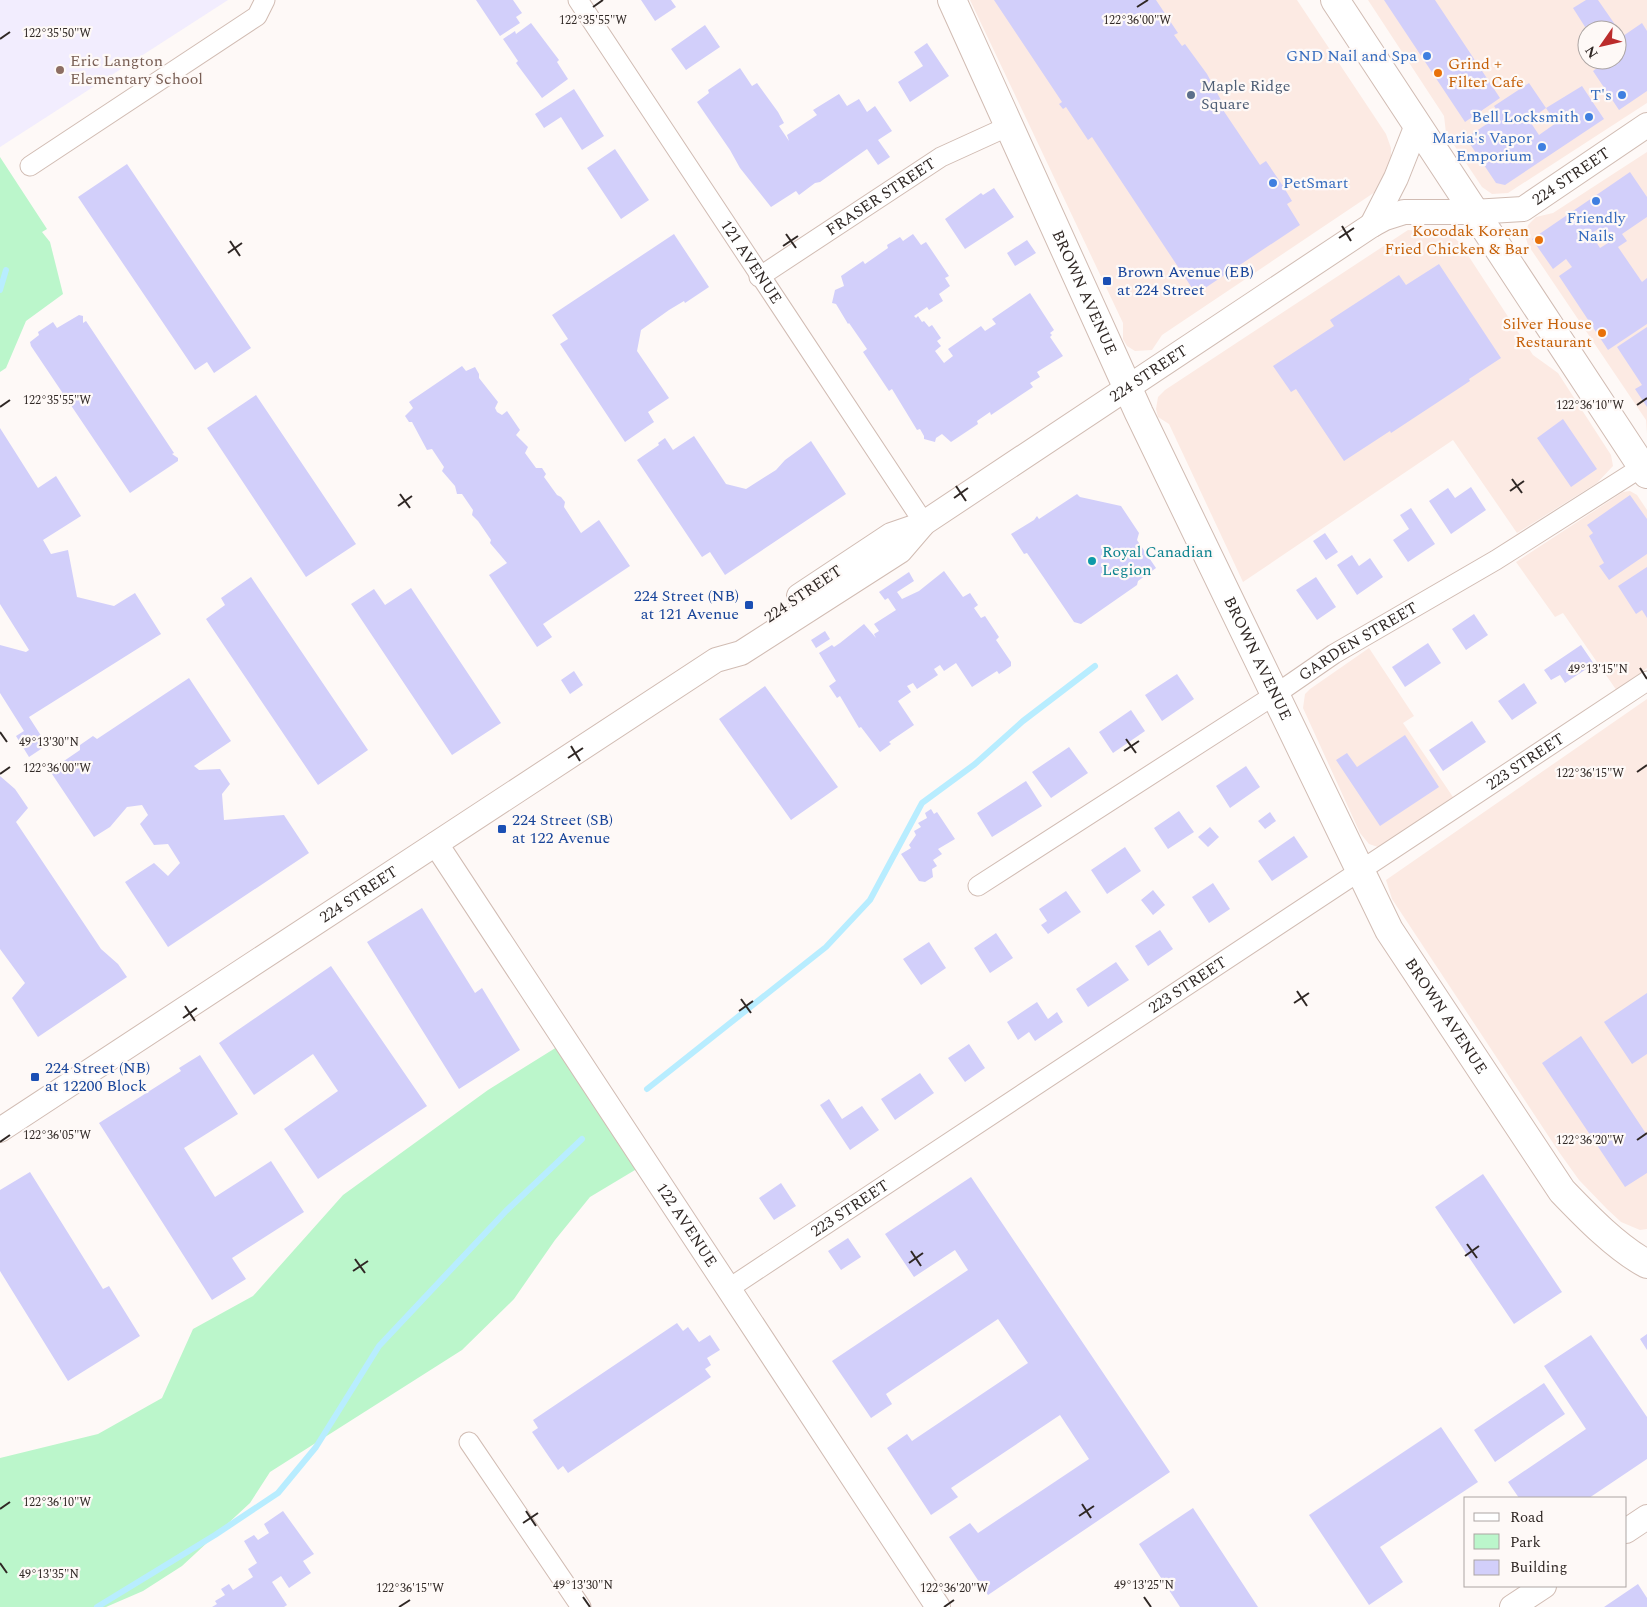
<svg xmlns="http://www.w3.org/2000/svg" width="1647" height="1607" font-family="Spectral,serif">
<rect width="100%" height="100%" fill="#fef9f7"/>
<path fill="#fceae3" fill-rule="evenodd" d="M970 0H1297L1386 134 1391 148V163L1380 187 1375 192 1162 335 1152 350 1135 351 1127 346 1123 339V323Z
M1368 0H1647V103L1508 193 1492 194 1482 187 1446 133 1444 116ZM1587 30H1617V60H1587Z
M1647 152V434L1646 420 1528 245 1525 235 1528 225 1536 217 1553 213Z
M1408 230 1450 234 1460 243 1533 355 1558 373 1611 455 1613 466 1597 483 1517 533 1453 440 1243 582 1169 424 1158 417 1156 409 1158 397 1165 390Z
M1630 491 1637 495 1647 510V668L1617 691 1563 613 1555 617 1516 562 1623 492Z
M1369 648 1414 716 1403 723 1455 800 1378 847 1369 844 1360 833 1303 708 1305 694 1310 689Z
M1647 699V1229L1640 1230 1621 1222 1607 1209 1579 1180 1559 1152 1392 899 1386 880Z"/>
<path fill="#f2edfe" d="M0 0H228L0 147Z"/>
<path fill="#bbf6cb" d="M0 157 47 229 42 232 50 242 63 294 26 321 6 368 0 372Z
M565 1042 645 1164 590 1197 555 1240 514 1299 462 1350 270 1472 250 1503 182 1566 143 1591 106 1607H0V1458L98 1434 162 1398 193 1329 253 1296 343 1195 488 1090Z"/>
<g fill="none" stroke-linecap="round" stroke-linejoin="round">
<path stroke="#b8edff" stroke-width="6" d="M0 290 6 270
M647 1089 826 947 870 900 922 803 975 764 1023 721 1095 666
M97 1607 215 1535 278 1493 316 1447 379 1346 506 1211 582 1139"/>
</g>
<path fill="#d2cffa" fill-rule="evenodd" d="M476 0H513L522 13 516 17 520 23 500 36Z
M641 0H671L676 7 655 21Z
M994 0H1156L1178 33 1174 35 1182 46 1185 44 1207 74 1222 102 1219 104 1260 165 1266 161 1283 186 1292 201 1287 204 1300 225 1196 294 1092 137 1088 140 1066 107 1063 109 1059 104 1062 102Z
M1384 0H1435L1500 98 1465 122Z
M1586 0H1598L1623 36 1642 23 1647 31V91L1619 110 1593 71 1607 60H1617V30H1587L1573 8Z
M531 23 559 60 557 62 568 79 542 98 516 63 518 61 503 39 515 31 516 34Z
M705 25 720 47 686 70 671 49Z
M927 43 949 76 910 102 898 82 923 66 914 52Z
M740 68 752 86 757 83 778 112 784 123 779 126 789 141 787 135 817 115 813 110 839 94 847 106 859 99 867 112 875 106 892 131 878 140 890 157 878 165 867 149 820 182 815 183 799 195 796 191 771 207 740 168 730 150 697 102 709 93 708 90Z
M1529 83 1546 108 1529 120 1539 135 1556 123 1546 108 1582 86 1604 119 1505 185 1496 183 1466 138 1500 115 1494 106Z
M574 89 604 136 582 150 561 117 544 128 535 114Z
M615 149 649 200 621 219 587 168Z
M127 164 251 348 214 373 207 362 195 370 78 197Z
M1630 172 1647 197V217L1622 234 1627 241 1618 247 1642 282 1647 278V324L1608 350 1559 276 1572 267 1566 259 1553 269 1532 239ZM1598 229 1608 243 1600 248 1591 234Z
M994 188 1014 217 965 249 945 219 981 193 983 195Z
M674 234 709 287 685 303 684 301 669 310 641 330 637 351 669 398 648 412 654 422 625 442 560 344 568 339 552 315Z
M913 234 921 245 926 242 949 276 945 278 950 286 939 294 943 301 929 310 927 307 914 316 916 318 918 316 922 322 924 321 929 327 932 325 941 338 937 341 941 346 935 351 944 363 953 356 948 349 981 326 985 331 996 324 992 319 1030 293 1054 330 1050 333 1052 335 1050 337 1063 356 1037 372 1040 377 1030 383 1033 387 991 415 990 412 977 421 978 424 951 442 942 434 936 438 935 442 924 439V436L920 429 917 430 892 389 889 391 863 352 867 349 849 323 848 324 836 304 832 303 835 290 844 286 841 276 863 261 865 264 888 248 887 245 900 237 903 241Z
M1027 240 1036 253 1015 266 1007 253Z
M1439 264 1501 358 1469 379 1470 381 1391 433 1390 431 1344 461 1296 389 1291 392 1273 366 1334 326 1330 320 1399 275 1406 285Z
M79 315 83 316V323L86 321 174 453 172 454 178 458V461L130 493 31 346 30 342 39 335 38 332 53 322 57 328Z
M1647 327V407L1635 389 1642 385 1617 347Z
M462 366 466 371 475 367 479 374V378L498 402 495 408 497 412 502 415 507 411 520 430 516 435 528 447 525 453 536 468H542L546 474 544 477 557 495 561 497 565 502 564 507 581 533 599 520 630 566 543 624 552 637 537 647 489 575 507 563 490 543 491 540 478 521 472 515 473 510 462 494H457L455 486 442 471 444 467 432 449 427 450 412 422H409L405 416 413 408 409 402Z
M256 395 356 544 306 577 207 428Z
M1563 419 1597 469 1571 487 1537 438Z
M0 428 38 488 56 476 81 516 43 540 51 554 68 550 77 597 114 606 135 593 161 634 29 717 47 745 29 757 16 736 24 731 0 693V645L26 652 29 650 0 604Z
M694 436 726 484 746 489 776 470 785 460 811 441 846 494 725 575 710 552 702 557 637 460 659 445 658 443 665 438 673 450Z
M1471 487 1486 510 1451 534 1429 501 1448 488 1455 498Z
M1077 494 1080 497 1121 506 1139 533 1137 540 1156 568 1138 581 1137 585 1081 624 1074 622 1027 553 1024 554 1011 534 1034 520 1037 516 1039 519Z
M1630 495 1647 519V554L1609 580 1599 566 1604 563 1589 536 1593 533 1587 525Z
M1411 508 1435 544 1408 562 1393 540 1409 529 1400 515Z
M1325 533 1338 552 1326 560 1313 541Z
M1352 555 1359 566 1370 558 1383 577 1357 595 1337 565Z
M1647 567V618L1642 610 1636 614 1618 586Z
M944 571 963 597 970 593 978 605 974 608 981 618 985 616 999 637 996 640 1011 662V666L999 674 997 671 972 687 956 663 944 671 940 665 934 669 938 675 917 689 913 683 907 686 911 692 898 701 914 725 889 742 891 744 880 752 861 727 859 728 840 696 837 698 829 686 836 681 819 653 832 645 834 647 840 643 864 624 876 638 874 634 879 631 874 624 896 610 888 598 885 600 879 592 909 572 914 581 897 592 902 599 919 591Z
M251 577 368 750 318 785 206 619 225 605 221 598Z
M1316 577 1336 607 1317 620 1296 590Z
M411 588 501 723 452 755 351 604 374 589 385 605Z
M1474 614 1488 635 1466 650 1452 629Z
M825 631 830 639 816 648 811 640Z
M1428 643 1441 663 1405 687 1392 667Z
M1581 645 1594 664 1565 683 1560 675 1551 680 1544 670Z
M574 671 583 685 570 694 561 680Z
M1177 674 1194 699 1162 721 1145 695Z
M189 678 231 741 194 766 199 770 220 769 230 784 222 794 224 820 284 815 309 853 168 947 125 882 154 863 168 876 180 863 168 844 154 845 140 824 148 815 142 805 127 807 110 827 94 837 52 774 61 763 80 750V745L93 736 97 739Z
M1524 683 1537 703 1512 720 1498 701Z
M765 686 838 787 791 820 719 719Z
M1131 710 1145 731 1113 753 1099 732Z
M1472 721 1486 742 1443 771 1429 750Z
M1405 735 1439 787 1380 826 1336 760 1347 753 1357 767Z
M1069 747 1088 773 1051 798 1032 772Z
M1246 766 1260 787 1230 808 1216 786Z
M0 776 15 789 28 808 16 822 101 949 118 964 127 977 38 1037 12 998 25 983 0 949Z
M1026 781 1042 806 992 837 977 813Z
M931 809 934 814 937 812 955 839 938 849 942 854 933 860 937 866 932 869 933 877 925 882 919 881 901 854 911 848 909 845 916 835 914 831 921 827 918 823 927 818 925 813Z
M1179 811 1194 832 1168 849 1154 828Z
M1270 812 1276 821 1265 829 1258 821Z
M1210 827 1219 837 1208 847 1198 837Z
M1294 836 1308 857 1272 881 1258 861Z
M1125 847 1141 871 1107 894 1091 870Z
M1213 883 1230 909 1209 923 1192 897Z
M1153 890 1165 905 1153 915 1141 900Z
M1066 891 1081 912 1048 934 1041 925 1047 921 1039 909Z
M422 908 475 993 482 988 520 1050 459 1089 367 942Z
M1160 930 1173 949 1148 966 1135 946Z
M996 933 1013 958 990 973 974 948Z
M929 942 946 968 921 985 903 959Z
M1116 962 1129 980 1088 1007 1076 989Z
M331 966 427 1106 318 1179 284 1129 338 1091 313 1054 254 1095 219 1043Z
M1647 993V1054L1632 1064 1604 1022Z
M1037 1002 1048 1019 1057 1012 1063 1022 1035 1041 1029 1032 1018 1040 1007 1022Z
M1581 1036 1647 1135V1173L1625 1187 1542 1063Z
M969 1044 985 1068 965 1082 948 1058Z
M200 1055 238 1114 184 1148 215 1197 271 1161 304 1212 232 1258 246 1279 212 1300 99 1123 181 1071 179 1068Z
M920 1073 934 1093 895 1120 881 1099Z
M829 1099 842 1119 862 1106 879 1130 850 1150 820 1105Z
M30 1172 103 1289 109 1286 140 1336 68 1381 0 1271V1190Z
M1483 1174 1562 1292 1514 1324 1435 1207Z
M971 1177 1170 1472 988 1595 949 1537 970 1523 978 1533 1089 1459 1060 1415 951 1488 958 1497 931 1515 887 1448 907 1434 912 1441 1028 1363 998 1319 886 1394 892 1404 871 1418 832 1361 968 1270 955 1250 914 1277 885 1234Z
M781 1183 796 1206 774 1220 759 1198Z
M848 1238 861 1257 841 1270 828 1251Z
M677 1323 683 1331 688 1327 699 1342 710 1335 720 1350 707 1358 711 1365 705 1369 711 1377 568 1473 563 1466 558 1470 532 1432 538 1428 533 1420Z
M1647 1334V1350L1640 1339Z
M1591 1335 1647 1417V1459L1589 1498H1519L1508 1482 1586 1429 1544 1366Z
M1544 1383 1565 1414 1495 1462 1474 1430Z
M1441 1427 1478 1482 1380 1547 1403 1582 1369 1605 1309 1515Z
M1193 1508 1258 1607H1180L1139 1544Z
M283 1511 314 1554 303 1561 311 1573 289 1588 281 1576 272 1582 287 1605 284 1607H212L217 1604 215 1601 225 1595 221 1589 229 1584 233 1590 253 1577 248 1569 257 1563 244 1541 254 1535 258 1540 269 1533 264 1524Z
M1638 1584 1647 1598V1607H1604Z"/>
<g fill="none" stroke-linecap="round" stroke-linejoin="round">
<defs>
<g id="minor">
<path id="s1" d="M578 0 924 523"/>
<path d="M30 166 257 16 265 0"/>
<path id="s2" d="M759 277 941 157 1009 126"/>
<path id="s3" d="M978 886 1276 694 1334 654 1496 560 1642 467"/>
<path id="s4" d="M728 1289 1647 681"/>
<path d="M469 1442 581 1607"/>
</g>
<g id="tertiary">
<path d="M1372 225 1396 178 1417 125"/>
<path d="M799 596 891 535 923 524"/>
<path id="s5" d="M436 844 938 1607"/>
<path id="s6" d="M0 1130 716 660 741 653 900 551 924 523 1372 225 1385 218 1404 212H1473L1523 209 1647 125"/>
<path d="M1626 1531 1647 1517"/>
<path d="M1512 1607 1544 1586"/>
</g>
<g id="secondary">
<path id="s7" d="M952 0 1139 413 1389 930 1562 1191C1586 1216 1617 1248 1647 1264"/>
<path d="M1335 0 1647 474"/>
</g>
</defs>
<use href="#minor" stroke="#d1bcb3" stroke-width="21"/>
<use href="#tertiary" stroke="#d1bcb3" stroke-width="26"/>
<use href="#secondary" stroke="#d1bcb3" stroke-width="30"/>
<use href="#minor" stroke="#fff" stroke-width="19"/>
<use href="#tertiary" stroke="#fff" stroke-width="24"/>
<use href="#secondary" stroke="#fff" stroke-width="28"/>
</g>
<path fill="none" stroke="#302825" stroke-width="2" d="M593 7 603 0M1137 7 1148 0M0 39 10 32M1342 226 1351 241M786 234 796 248M1339 238 1354 228M230 241 240 256M783 246 798 236M228 253 242 243M1637 405 1647 398M0 407 10 400M1512 479 1522 493M956 486 966 501M1510 491 1524 481M400 494 410 508M954 498 968 488M398 506 412 496M1640 668 1647 679M0 732 7 742M1126 739 1136 753M571 746 580 761M1124 751 1139 741M568 758 583 748M1637 772 1647 765M0 774 10 767M1297 991 1307 1006M741 999 751 1013M1294 1003 1309 993M185 1006 195 1021M739 1011 753 1001M183 1018 197 1008M1637 1140 1647 1133M0 1142 10 1135M1467 1244 1477 1258M911 1251 921 1266M1465 1256 1479 1246M355 1259 365 1273M909 1263 923 1253M353 1271 368 1261M1082 1504 1091 1518M0 1509 10 1502M526 1511 536 1526M1079 1516 1094 1506M523 1523 538 1513M0 1563 7 1573M583 1597 590 1607M1144 1597 1151 1607M399 1607 410 1600M944 1607 954 1600"/>
<g fill="#3f7fe0" stroke="#fef9f7" stroke-width="2">
<circle cx="1427" cy="56" r="5"/>
<circle cx="1622" cy="95" r="5"/>
<circle cx="1589" cy="117" r="5"/>
<circle cx="1542" cy="147" r="5"/>
<circle cx="1273" cy="183" r="5"/>
<circle cx="1596" cy="201" r="5"/>
</g>
<circle fill="#8d6e63" stroke="#fef9f7" stroke-width="2" cx="60" cy="70" r="5"/>
<g fill="#e8710a" stroke="#fef9f7" stroke-width="2">
<circle cx="1438" cy="73" r="5"/>
<circle cx="1539" cy="240" r="5"/>
<circle cx="1602" cy="333" r="5"/>
</g>
<circle fill="#5c6f8a" stroke="#fef9f7" stroke-width="2" cx="1191" cy="95" r="5"/>
<g fill="#1a4fb4" stroke="#fef9f7" stroke-width="2">
<rect x="1102" y="276" width="10" height="10" rx="2.5"/>
<rect x="744" y="600" width="10" height="10" rx="2.5"/>
<rect x="497" y="824" width="10" height="10" rx="2.5"/>
<rect x="30" y="1072" width="10" height="10" rx="2.5"/>
</g>
<circle fill="#0f9aa8" stroke="#fef9f7" stroke-width="2" cx="1092" cy="561" r="5"/>
<g text-anchor="middle" dominant-baseline="central" stroke-width="4.5" stroke-linejoin="round" paint-order="stroke">
<g font-size="16" fill="#366cbe" stroke="#fef9f7" text-anchor="end">
<text x="1417" y="56">GND Nail and Spa</text>
<text x="1612" y="95">T's</text>
<text x="1579" y="117">Bell Locksmith</text>
<text x="1532" y="138">Maria's Vapor<tspan x="1532" dy="18">Emporium</tspan></text>
<text x="1283" y="183" text-anchor="start">PetSmart</text>
<text x="1596" y="218" text-anchor="middle">Friendly<tspan x="1596" dy="18">Nails</tspan></text>
</g>
<g font-size="16" fill="#785e54" stroke="#fef9f7" text-anchor="start">
<text x="70" y="61">Eric Langton<tspan x="70" dy="18">Elementary School</tspan></text>
</g>
<g font-size="16" fill="#c56008" stroke="#fef9f7" text-anchor="end">
<text x="1448" y="64" text-anchor="start">Grind +<tspan x="1448" dy="18">Filter Cafe</tspan></text>
<text x="1529" y="231">Kocodak Korean<tspan x="1529" dy="18">Fried Chicken &amp; Bar</tspan></text>
<text x="1592" y="324">Silver House<tspan x="1592" dy="18">Restaurant</tspan></text>
</g>
<g font-size="16" fill="#4e5e75" stroke="#fef9f7" text-anchor="start">
<text x="1201" y="86">Maple Ridge<tspan x="1201" dy="18">Square</tspan></text>
</g>
<g font-size="16" fill="#302825" stroke="#fef9f7">
<text stroke="none"><textPath href="#s6" startOffset="1858">224 STREET</textPath></text>
<text stroke="none"><textPath href="#s2" startOffset="146">FRASER STREET</textPath></text>
<text stroke="none"><textPath href="#s1" startOffset="314">121 AVENUE</textPath></text>
<text stroke="none"><textPath href="#s7" startOffset="321">BROWN AVENUE</textPath></text>
<text stroke="none"><textPath href="#s6" startOffset="1378">224 STREET</textPath></text>
<text transform="translate(803 594) rotate(-34)">224 STREET</text>
<text stroke="none"><textPath href="#s3" startOffset="452">GARDEN STREET</textPath></text>
<text stroke="none"><textPath href="#s7" startOffset="726">BROWN AVENUE</textPath></text>
<text stroke="none"><textPath href="#s4" startOffset="956">223 STREET</textPath></text>
<text stroke="none"><textPath href="#s6" startOffset="429">224 STREET</textPath></text>
<text stroke="none"><textPath href="#s4" startOffset="551">223 STREET</textPath></text>
<text stroke="none"><textPath href="#s7" startOffset="1131">BROWN AVENUE</textPath></text>
<text stroke="none"><textPath href="#s4" startOffset="146">223 STREET</textPath></text>
<text stroke="none"><textPath href="#s5" startOffset="456">122 AVENUE</textPath></text>
</g>
<g font-size="16" fill="#164399" stroke="#fef9f7" text-anchor="start">
<text x="1117" y="272">Brown Avenue (EB)<tspan x="1117" dy="18">at 224 Street</tspan></text>
<text x="739" y="596" text-anchor="end">224 Street (NB)<tspan x="739" dy="18">at 121 Avenue</tspan></text>
<text x="512" y="820">224 Street (SB)<tspan x="512" dy="18">at 122 Avenue</tspan></text>
<text x="45" y="1068">224 Street (NB)<tspan x="45" dy="18">at 12200 Block</tspan></text>
</g>
<g font-size="16" fill="#0d838f" stroke="#fef9f7" text-anchor="start">
<text x="1102" y="552">Royal Canadian<tspan x="1102" dy="18">Legion</tspan></text>
</g>
</g>
<g font-size="12" text-anchor="middle" fill="#302825" stroke="#fef9f7" stroke-width="4.5" stroke-linejoin="round" paint-order="stroke">
<text x="593" y="24">122°35'55"W</text>
<text x="1137" y="24">122°36'00"W</text>
<text x="57" y="37">122°35'50"W</text>
<text x="57" y="404">122°35'55"W</text>
<text x="1590" y="409">122°36'10"W</text>
<text x="1598" y="673">49°13'15"N</text>
<text x="49" y="746">49°13'30"N</text>
<text x="57" y="772">122°36'00"W</text>
<text x="1590" y="777">122°36'15"W</text>
<text x="57" y="1139">122°36'05"W</text>
<text x="1590" y="1144">122°36'20"W</text>
<text x="57" y="1506">122°36'10"W</text>
<text x="49" y="1578">49°13'35"N</text>
<text x="583" y="1589">49°13'30"N</text>
<text x="1144" y="1589">49°13'25"N</text>
<text x="410" y="1592">122°36'15"W</text>
<text x="954" y="1592">122°36'20"W</text>
</g>
<rect x="1464" y="1497" width="162" height="90" fill="#fef9f7" stroke="#aca5a3"/>
<rect x="1474" y="1513" width="25" height="8" fill="#ffffff" stroke="#aca5a3"/>
<text x="1510" y="1522" font-size="15" fill="#302825">Road</text>
<rect x="1474" y="1534" width="25" height="15" fill="#bbf6cb" stroke="#aca5a3"/>
<text x="1510" y="1547" font-size="15" fill="#302825">Park</text>
<rect x="1474" y="1560" width="25" height="15" fill="#d2cffa" stroke="#aca5a3"/>
<text x="1510" y="1572" font-size="15" fill="#302825">Building</text>
<g transform="translate(1602 45) rotate(236)"><circle r="24" fill="#fef9f7" stroke="#aca5a3"/>
<path d="M0-4L9 19L0 12L-9 19Z" fill="#bb2c2c"/>
<text y="-8" font-size="14" font-weight="bold" text-anchor="middle" fill="#302825">N</text>
</g>
</svg>
